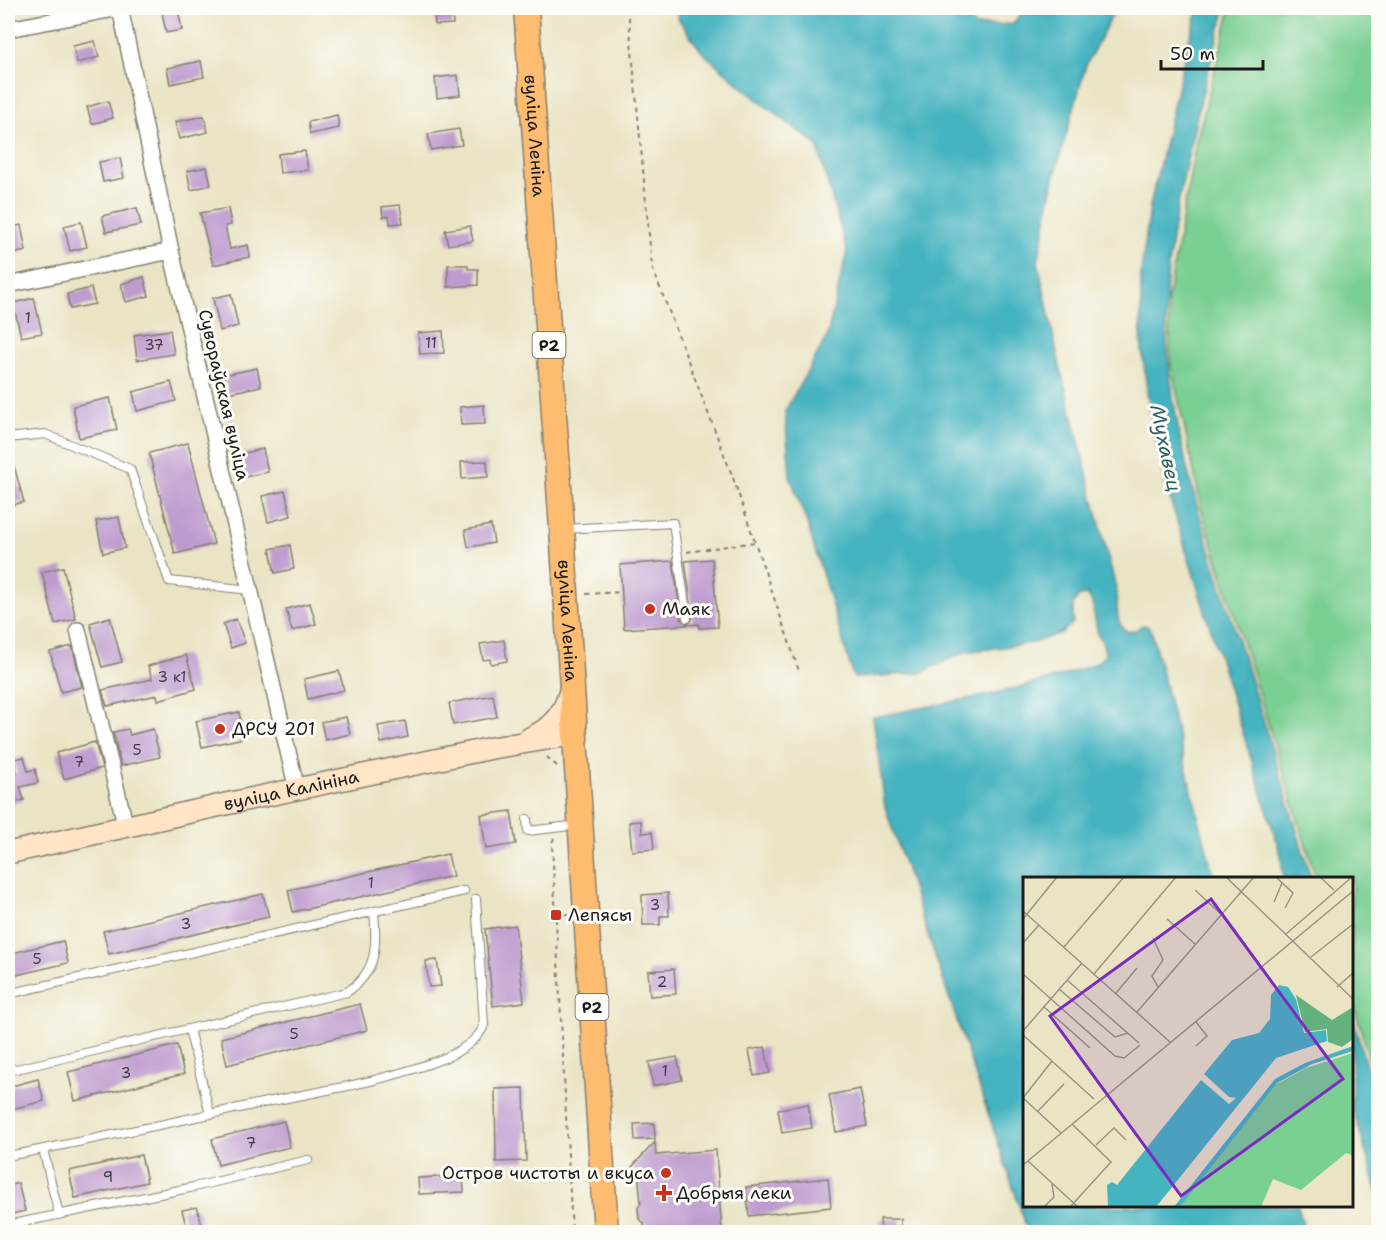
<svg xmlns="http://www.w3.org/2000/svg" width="1386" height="1240" font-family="'Shantell Sans',sans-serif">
<rect width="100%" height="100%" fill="#fdfcf7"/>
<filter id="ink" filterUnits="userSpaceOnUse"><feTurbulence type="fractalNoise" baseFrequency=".0167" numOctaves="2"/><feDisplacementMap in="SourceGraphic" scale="12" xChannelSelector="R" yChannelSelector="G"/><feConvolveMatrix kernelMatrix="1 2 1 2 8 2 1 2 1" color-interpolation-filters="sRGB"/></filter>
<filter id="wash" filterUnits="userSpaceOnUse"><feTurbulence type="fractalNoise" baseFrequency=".008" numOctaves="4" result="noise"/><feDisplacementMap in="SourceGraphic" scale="24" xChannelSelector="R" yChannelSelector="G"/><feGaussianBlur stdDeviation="1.35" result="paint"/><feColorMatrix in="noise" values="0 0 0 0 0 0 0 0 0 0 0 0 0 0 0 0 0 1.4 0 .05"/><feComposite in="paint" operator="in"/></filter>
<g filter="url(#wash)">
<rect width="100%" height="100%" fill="#eae4c5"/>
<path fill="#7acf93" stroke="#4b7658" stroke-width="1.5" d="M1231 8H1378V1090L1352 999V878H1316L1203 514 1171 365 1168 298 1196 142Z"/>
<path fill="#45b3c0" stroke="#30686e" stroke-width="1.5" d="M679 8H961L975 26 1013 24 1025 8H1116L1086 65 1054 178 1038 262 1060 367 1117 592C1118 607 1114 624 1128 632L1136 630 1142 625 1147 626 1151 630 1214 878H1024V1206H1298L1305 1232H1028L885 807 873 717 993 694 1062 676 1097 663 1105 654 1103 643 1098 635 1092 602 1087 595 1079 596 1073 604V623L1061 633 1032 643 965 652 920 673 854 678 806 520 790 476 785 411 827 337 847 251 817 145 755 98 701 51 678 18Z
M1199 8H1226C1209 64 1195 121 1183 179 1175 220 1166 263 1166 305 1165 416 1201 522 1234 627 1261 711 1286 794 1311 878H1283L1281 855 1166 486 1149 408 1141 340V273L1150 206 1188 43Z
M1352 1016 1378 1107V1193L1352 1106Z"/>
<g id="blocks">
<path fill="#be9bcf" d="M434 8H452L453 24 435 25Z
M178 9 182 30 166 33 162 12Z
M95 41 99 57 77 63 73 46Z
M201 61 204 77 170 84 167 68Z
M458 75 460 95 437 98 435 78Z
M108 101 113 118 92 124 87 107Z
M337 115 339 128 310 134 308 122Z
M204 116 208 132 179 139 175 122Z
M459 129 462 145 431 150 428 134Z
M305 151 308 170 280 173 278 154Z
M120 158 124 178 103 182 99 162Z
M207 167 211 185 191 190 187 171Z
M400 205 403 223 390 224 389 216 383 217 382 207Z
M137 208 141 225 106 232 102 216Z
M228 208 231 225 225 226 230 249 248 245 250 257 213 265 200 213Z
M81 222 87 247 70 251 64 226Z
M21 225 26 251 8 255V228Z
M470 226 473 241 448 245 445 230Z
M448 265H468V269H478V285L448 287Z
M144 277 149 296 126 302 121 284Z
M91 288 95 304 70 309 67 294Z
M231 294 238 326 220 331 213 298Z
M34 298 42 333 21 337 13 303Z
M170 330 174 354 137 360 134 335Z
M443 331 444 353 420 354 418 333Z
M257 368 261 386 228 393 224 375Z
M171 382 176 401 137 411 133 392Z
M110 398 117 430 79 438 73 406Z
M484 405 485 424 461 425 460 407Z
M188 443 214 544 175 554 149 453Z
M263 449 268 472 245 477 240 454Z
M8 455H11L24 502 8 506Z
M487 461 488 477 462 479 461 462Z
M285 491 291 516 268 522 262 496Z
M119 517 125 548 103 553 96 521Z
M491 525 494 543 468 547 465 530Z
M290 545 294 569 275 573 270 549Z
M712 559 718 627 699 628V624L624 629 620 565 673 561 681 619 687 624 691 622 693 617 685 561Z
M63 567 76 619 55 624 42 572Z
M310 603 316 624 292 631 286 609Z
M110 617 122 662 102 667 90 623Z
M236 619 245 643 231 648 223 624Z
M504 640 507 661 491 664 490 659 483 660 480 644Z
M72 646 82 687 61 692 50 652Z
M186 655 196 689 158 700 157 695 107 706 102 690 152 679 148 666Z
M339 671 344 690 308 699 304 679Z
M493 695 497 717 453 725 449 703Z
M239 712 244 738 202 747 196 721Z
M346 717 350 734 325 740 321 722Z
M405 721 408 737 381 743 378 726Z
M128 729 130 735 153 729 160 757 121 766 113 732Z
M95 742 102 768 64 779 56 753Z
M24 757 28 771 35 769 38 783 20 787 24 800 9 804 8 775 17 773 14 759Z
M511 811 516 844 486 849 481 815Z
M641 821 642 833 652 832 654 849 632 851 629 822Z
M448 854 453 876 293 912 288 890Z
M668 893 669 916H660V925H643L642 895Z
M263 894 269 917 109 954 103 931Z
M515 925 524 1002 493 1006 485 929Z
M63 941 68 963 8 977V954Z
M437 960 441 986 429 987 426 961Z
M674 969 676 994 650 996 648 971Z
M360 1004 367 1030 227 1065 221 1038Z
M177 1045 184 1074 75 1101 68 1072Z
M765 1047 770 1073 754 1076 749 1050Z
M677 1057 682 1080 653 1086 649 1062Z
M38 1079 44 1101 8 1110V1087Z
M524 1088 526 1161 496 1162 495 1089Z
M860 1089 867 1126 836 1132 829 1095Z
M808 1104 812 1128 782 1133 778 1109Z
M284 1121 290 1147 218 1165 212 1139Z
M654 1123 655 1139 635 1140 634 1124Z
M655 1142 656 1155 716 1150 722 1233H644V1223L639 1219 638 1207 641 1203 638 1172 632 1167Z
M141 1155 147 1182 75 1198 69 1171Z
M463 1176 464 1192 419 1194 418 1178Z
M828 1178 831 1207 749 1216 746 1187Z
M18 1183 25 1211 8 1215V1186Z
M197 1207 204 1233H188L182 1210Z
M880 1219H901V1233H881Z"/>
</g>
</g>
<g filter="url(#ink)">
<use href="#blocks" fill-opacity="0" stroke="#838070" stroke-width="1.5"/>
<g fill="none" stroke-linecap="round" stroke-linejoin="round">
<defs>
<path id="lane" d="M8 438 45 434 130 469 169 581 250 590
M564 529 673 523 687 618
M527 819 528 831 579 825
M8 994 464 891
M189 1029 210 1114
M8 1071 347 992C378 971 377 945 374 911
M43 1149 59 1215
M8 1156C93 1140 177 1121 262 1103 320 1091 383 1082 439 1060 454 1055 479 1041 484 1025L476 899
M8 1225 194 1187 308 1160"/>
<path id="street" d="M120 8 171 251 297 790
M8 29 120 8
M8 285 171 251
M78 630 126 828"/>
<g id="secondary">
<path d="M530 738C553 728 567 711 571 685"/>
<path id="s1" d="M8 853 226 804 492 748 575 734"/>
</g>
<g id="primary">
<path id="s2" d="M526 8 562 529 606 1232"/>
</g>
</defs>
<use href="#lane" stroke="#838070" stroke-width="10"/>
<use href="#street" stroke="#838070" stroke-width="18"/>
<use href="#secondary" stroke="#838070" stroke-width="24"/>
<use href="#primary" stroke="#838070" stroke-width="27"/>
<path stroke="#838070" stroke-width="2" stroke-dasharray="4.5 4.5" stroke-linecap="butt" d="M628 8 652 267 732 475 799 671
M687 552 755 542
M586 594 622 592
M547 757 558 767
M554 838 552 843 572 1232
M556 915 568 914"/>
<use href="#lane" stroke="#fff" stroke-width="8"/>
<use href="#street" stroke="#fff" stroke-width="15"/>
<use href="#secondary" stroke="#ffe4c6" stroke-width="21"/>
<use href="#primary" stroke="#febc70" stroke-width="24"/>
</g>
</g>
<g fill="#c8321e" stroke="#fdfcf7" stroke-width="2">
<circle cx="650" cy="609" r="6"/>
<circle cx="220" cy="729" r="6"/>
<rect x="550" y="909" width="12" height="12" rx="3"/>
<circle cx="666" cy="1173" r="6"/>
<path d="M661 1184h6v6h6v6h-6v6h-6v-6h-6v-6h6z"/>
</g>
<g text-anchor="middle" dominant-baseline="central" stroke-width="6" stroke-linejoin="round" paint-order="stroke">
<g font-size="15" fill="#443c49">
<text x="28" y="318">1</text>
<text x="431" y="343">11</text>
<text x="154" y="345">37</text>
<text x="172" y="677">3 к1</text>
<text x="137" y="750">5</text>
<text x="79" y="762">7</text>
<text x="371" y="883">1</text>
<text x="655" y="905">3</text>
<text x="186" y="924">3</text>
<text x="37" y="959">5</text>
<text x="662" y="982">2</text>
<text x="294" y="1034">5</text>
<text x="665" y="1071">1</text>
<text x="126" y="1073">3</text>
<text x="251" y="1143">7</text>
<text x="108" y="1177">9</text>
</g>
<g fill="#fdfcf7" stroke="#605f5e" stroke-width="1.5">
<rect x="532.5" y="332" width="33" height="26" rx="4.5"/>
<rect x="575.5" y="994" width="33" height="26" rx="4.5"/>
</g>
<g font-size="16" font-weight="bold" fill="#1c1c1c">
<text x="549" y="345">Р2</text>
<text x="592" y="1007">Р2</text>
</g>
<g font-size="18" fill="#1c1c1c" stroke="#fdfcf7">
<text stroke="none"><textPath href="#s2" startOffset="128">вуліца Леніна</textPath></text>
<text transform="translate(224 395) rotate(77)">Сувораўская вуліца</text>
<text stroke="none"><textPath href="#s2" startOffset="614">вуліца Леніна</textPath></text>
<text stroke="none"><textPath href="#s1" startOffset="290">вуліца Калініна</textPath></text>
</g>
<g font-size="18" fill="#1c1c1c" stroke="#fdfcf7" text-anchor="start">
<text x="662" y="609">Маяк</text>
<text x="232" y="729">ДРСУ 201</text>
<text x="568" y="915">Лепясы</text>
<text x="654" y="1173" text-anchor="end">Остров чистоты и вкуса</text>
<text x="676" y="1193">Добрыя леки</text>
</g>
<g font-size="20" font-style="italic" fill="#2e6066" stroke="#fdfcf7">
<text transform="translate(1166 448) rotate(78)">Мухавец</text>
</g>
</g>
<g transform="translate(1023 877)">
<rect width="330" height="330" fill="#eae4c5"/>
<path d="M330 176V278L323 276 278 313 250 302 238 330H157L252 208 283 191Z" fill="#7acf93"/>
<path d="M273 118 309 143 330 130V162L319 170 305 165 304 152 282 155Z" fill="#63b27d"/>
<path d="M256 108 265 110 273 122 281 156 303 153 304 164 253 181 133 330H85L84 308 89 305 94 308 178 203 206 227 213 221 206 220 181 197 209 163 236 156 247 142 248 118ZM330 169V174L289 187 254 206 157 330H151L252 202 282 186Z" fill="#45b3c0"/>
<path fill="none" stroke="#989481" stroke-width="1.5" d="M203 0 330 122M253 0 270 16 262 31M297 0 311 13M172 13 199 38M251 25 259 6M0 34 147 165M0 42 34 0M144 42 172 67M263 57 329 0M130 61 140 83 129 99 135 110M0 66 16 48M41 70 101 0M288 80 330 47M0 97 92 179 101 181 117 168M71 97 153 0M44 103 116 166M314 110 330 96M36 112 92 160 105 156M93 116 114 91M21 130 67 171M114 135 231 0M173 145 184 159 173 169M0 154 59 86M0 158 71 222M0 221 38 256M0 221 29 184M15 234 41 207M73 268 91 251 103 263M5 284 55 330M0 288 330 14M21 330 31 320 29 307M47 330 88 285 49 247"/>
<path fill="#7b2cbf" fill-opacity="0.15" stroke="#7b2cbf" stroke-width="3" d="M188 22 320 202 158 319 27 139Z"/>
<rect width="330" height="330" fill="none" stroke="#1c1c1c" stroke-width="3"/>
</g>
<rect width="1386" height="1240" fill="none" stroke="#fdfcf7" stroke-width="30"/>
<path d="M1161 60v9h102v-9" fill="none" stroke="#1c1c1c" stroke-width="3"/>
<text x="1170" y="60" font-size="18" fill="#1c1c1c" stroke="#fdfcf7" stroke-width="4.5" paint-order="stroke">50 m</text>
</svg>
